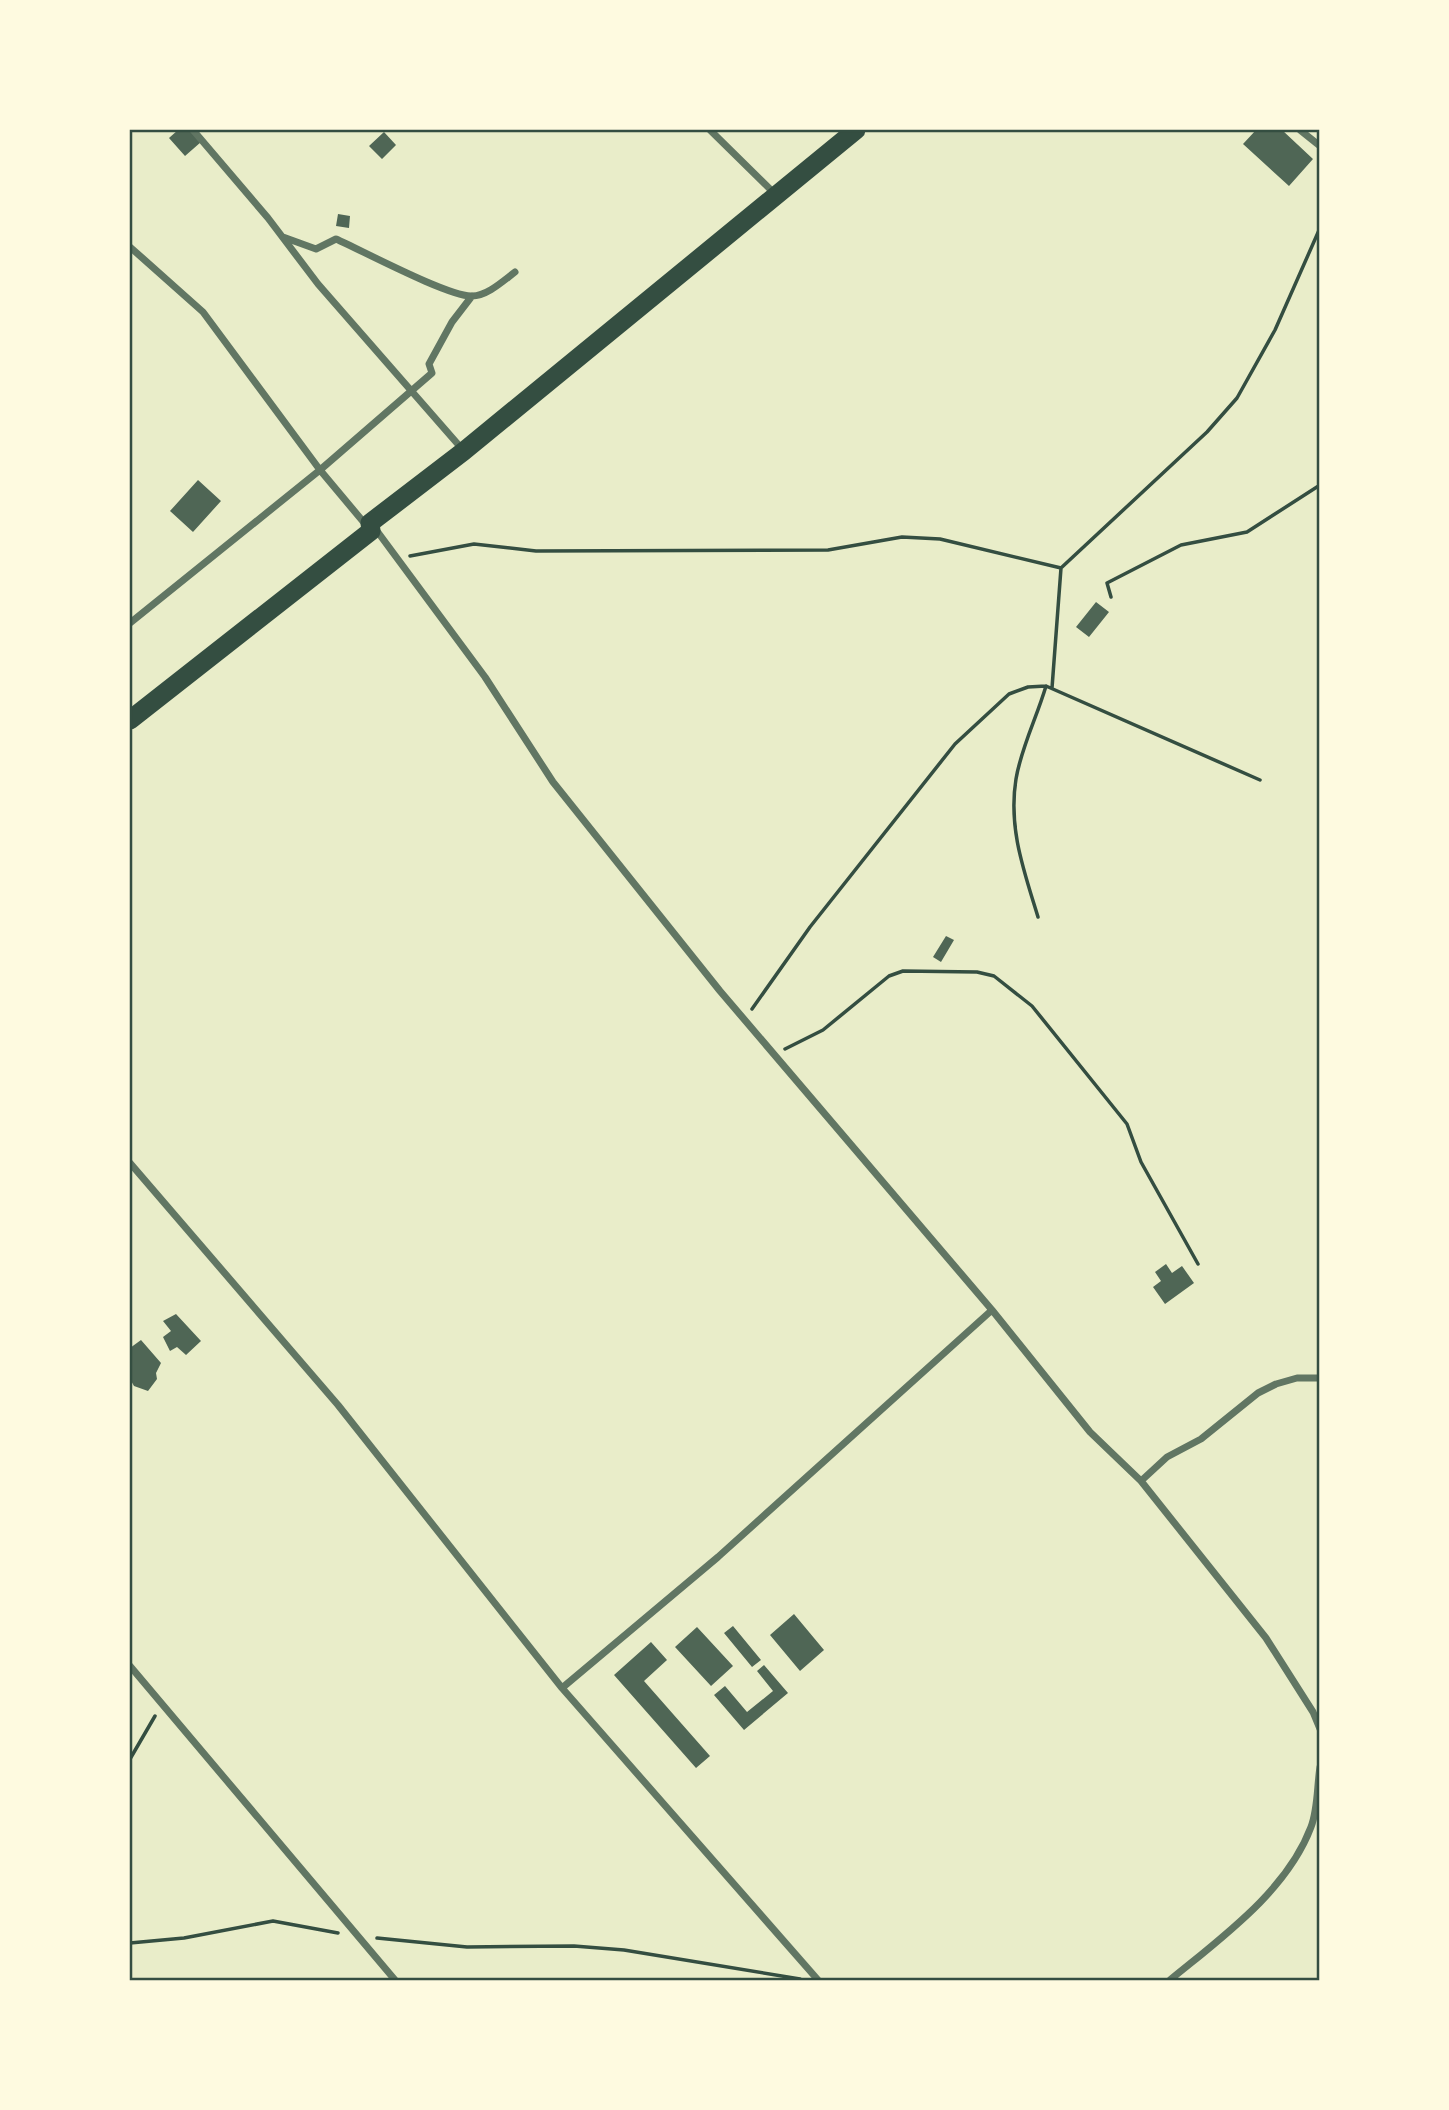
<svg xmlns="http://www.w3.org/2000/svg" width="1449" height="2110" font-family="'Alegreya Sans',sans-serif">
<rect width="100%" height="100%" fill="#e9edc9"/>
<path fill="#4f6655" d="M178 130H190L201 142 185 156 169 138Z
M1256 130H1282L1313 159 1289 186 1243 144Z
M384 132 396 145 382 159 369 146Z
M338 214 350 216 349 228 336 226Z
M198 480 221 501 193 532 170 511Z
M1096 602 1109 612 1089 637 1076 627Z
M946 936 954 940 941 962 933 957Z
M1166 1264 1172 1273 1182 1266 1194 1283 1165 1304 1153 1287 1161 1281 1155 1272Z
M176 1314 201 1341 186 1355 177 1347 170 1351 163 1337 171 1331 163 1321Z
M141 1340 161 1363 156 1373 157 1379 148 1391 134 1386 130 1379V1348Z
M794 1614 824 1650 800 1671 770 1635Z
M733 1626 761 1660 752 1667 724 1633Z
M697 1627 733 1666 711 1686 675 1647Z
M651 1642 667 1660 644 1681 710 1756 696 1768 614 1675Z
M764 1665 788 1693 744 1730 714 1695 725 1686 747 1712 773 1691 757 1671Z"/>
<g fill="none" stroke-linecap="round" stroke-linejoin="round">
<path stroke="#344e41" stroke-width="3.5" d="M410 556 474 544 536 551 828 550 902 537 940 539 1061 568
M1111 597 1107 583 1181 545 1247 532 1320 485
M1052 688 1061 568 1207 432 1237 398 1275 330 1320 228
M1038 917C1024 871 1008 828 1016 779 1021 748 1037 717 1046 686
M752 1009 810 927 955 744 1009 694 1028 687 1046 686 1260 780
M785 1049 823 1030 889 976 903 971 977 972 994 976 1032 1006 1127 1124 1141 1162 1198 1264
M130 1759 155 1716
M377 1938 467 1947 574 1946 624 1950 800 1979
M130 1943 184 1938 273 1921 338 1933"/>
<path stroke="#617663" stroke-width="7" d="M193 130 268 218 318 284 463 450
M710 130 774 193
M1300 130 1320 146
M283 237 316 249 336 239C363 251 449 297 472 296 487 296 503 281 515 272
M130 247 203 312 320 470 366 525
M374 527 485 677 553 782 720 991 992 1310 1090 1432 1141 1481 1167 1457 1201 1439 1258 1393 1276 1384 1297 1378H1320
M130 623 320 470 432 373 429 364 452 322 472 296
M130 1163 338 1405 562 1688 818 1980
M1141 1481 1266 1638 1313 1712 1320 1729
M130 1666 395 1980
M562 1688 718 1557 992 1310
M1170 1980C1221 1938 1287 1891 1311 1827 1318 1809 1317 1786 1320 1767"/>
<path stroke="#344e41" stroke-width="19" d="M130 720 371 531 370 523 464 451 856 130"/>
</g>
<rect width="1449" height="2110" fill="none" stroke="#fefae0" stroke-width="262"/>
<rect x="131" y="131" width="1187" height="1848" fill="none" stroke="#344e41" stroke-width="2.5"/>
</svg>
